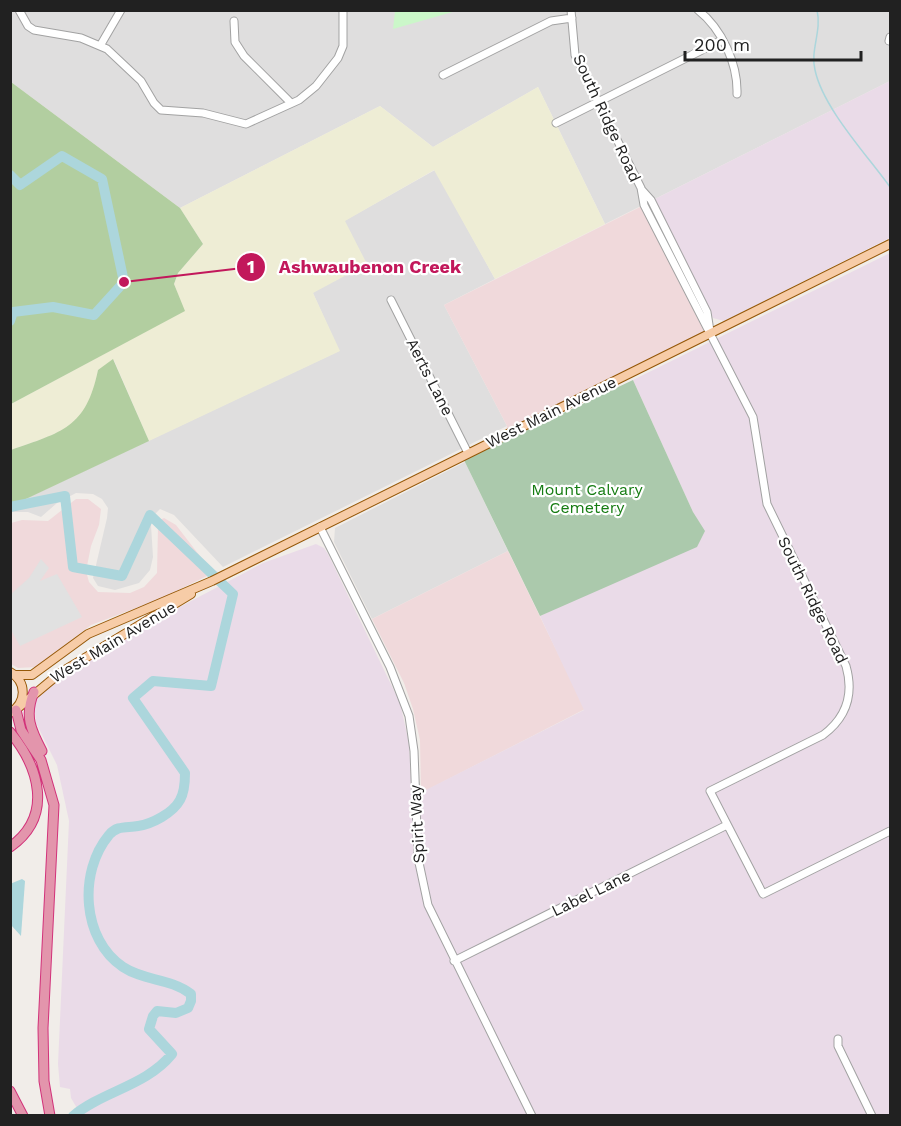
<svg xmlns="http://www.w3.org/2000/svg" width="901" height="1126" font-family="'Work Sans',sans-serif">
<rect width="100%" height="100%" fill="#f1ede9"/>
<path fill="#dfdede" d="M11 11H890V81L605 224 538 87 433 147 380 106 180 208 11 82Z
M435 170 495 279 444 305 507 426 223 567 174 515 160 509 155 514 151 525 153 557 150 570 139 583 115 590 98 586 93 578 107 518 108 508 102 499 93 494 76 493 57 503 41 517 28 512H11L10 506 339 351 313 293 344 221Z
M465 462 508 551 372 619 334 542 335 528Z"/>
<path fill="#f0d9db" d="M644 205 711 333 505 435 507 426 444 305Z
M76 499H88L101 509 99 525 91 546 86 571 89 582 98 592 130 593 144 587 157 573 158 527 160 520 164 518 176 525 213 573 160 599 91 625 36 667 18 668 11 664V523L22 520 48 521Z
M508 551 585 709 421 793 420 740 413 709 404 683 372 619Z"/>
<path fill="#eadbe8" d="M890 81V238L724 321 713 318 655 199Z
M890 253V1115H81L71 1098 70 1089 60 1087 58 1064 69 821 57 765 36 723 34 699 67 673 176 609 263 563 316 544 324 548 328 554 400 703 409 743 412 797 584 710 540 616 701 538 697 521 633 380Z"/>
<path fill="#eeedd5" d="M538 87 605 224 495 279 434 170 345 221 367 264 313 293 340 351 149 441 114 360 98 370 93 396 84 412 70 426 48 437 11 450V404L184 311 174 284 178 273 203 244 180 208 380 106 433 147Z"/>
<path fill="#b2cea0" d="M11 82 180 208 203 244 178 273 174 284 185 311 11 404Z
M113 359 149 441 11 506V450C62 432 86 428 98 370Z"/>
<path fill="#abc9ac" d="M633 380 693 512 705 531 697 547 540 616 464 460Z"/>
<path fill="#cbf7c9" d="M395 11V10L456 11 393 29Z"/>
<path fill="#e1e1e1" d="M41 559 49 568 40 581 57 574 82 617 20 646 11 630V594L29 578Z"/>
<path fill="#acd6dc" d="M22 879 25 881 21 936 11 925 10 884Z"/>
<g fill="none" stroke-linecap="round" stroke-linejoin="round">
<path stroke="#acd6dc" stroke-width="1.5" d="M817 10C822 31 810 50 815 70 823 108 867 155 890 187"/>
<path stroke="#acd6dc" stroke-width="10" d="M10 175 20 185 62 156 102 179 124 282 94 315 53 307 13 312 10 321
M10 507 65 496 73 567 122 576 150 515 233 594 211 686 153 681 133 698 185 773C185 781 184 793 180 800 173 813 152 824 138 826 127 828 117 825 109 835 78 872 82 940 123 967 144 981 170 978 191 994V1001L188 1008 176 1013 157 1011 153 1016 149 1029 172 1054C146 1086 103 1091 73 1116"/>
<defs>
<path id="minor" d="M19 10 28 26 34 30 81 38 107 49 141 81 154 103 161 110 203 113 246 124 299 100 316 86 338 58 343 46V10
M571 10 575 55 641 188 644 205 753 417 767 504 846 666C854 694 847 717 823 735L710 791 763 894 890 831
M698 10C722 29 738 64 737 94
M234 21 235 42 244 56 290 102
M889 41 890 37
M100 46 121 10
M443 75 551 21 572 18
M556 123 722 40
M642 190 651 200 707 312 710 331
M391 300 468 453
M320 527 390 667 409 716 414 751 418 858 428 905 532 1116
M454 961 727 825
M838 1039V1046L872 1116"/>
<path id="major" d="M10 672C27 682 27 702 10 713
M16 675H32L88 634 212 581 890 244
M18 708 60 673 191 594"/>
<path id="highway" d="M34 692C24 716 31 730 42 751
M16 710 21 730 41 760 54 805 43 1028 44 1081 50 1116
M10 732C39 767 54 816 10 847
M10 1091 23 1116"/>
</defs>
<use href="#minor" stroke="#a2a2a2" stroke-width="9"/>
<use href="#major" stroke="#965808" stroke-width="10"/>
<use href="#highway" stroke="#d2327a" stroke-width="11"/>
<use href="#minor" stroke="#fff" stroke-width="7"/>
<use href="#major" stroke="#f7cca7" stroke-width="8"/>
<use href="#highway" stroke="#e395ac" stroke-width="9"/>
</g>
<g text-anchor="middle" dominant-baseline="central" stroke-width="4.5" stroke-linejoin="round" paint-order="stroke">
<g font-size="16" fill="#212121" stroke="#fff">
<text transform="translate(607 118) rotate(65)">South Ridge Road</text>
<text transform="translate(430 377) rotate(63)">Aerts Lane</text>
<text transform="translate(551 412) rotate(-26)">West Main Avenue</text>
<text transform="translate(813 600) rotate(64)">South Ridge Road</text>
<text transform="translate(113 642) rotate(-31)">West Main Avenue</text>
<text transform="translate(417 824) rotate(-93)">Spirit Way</text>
<text transform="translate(591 893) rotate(-26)">Label Lane</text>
</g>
<g font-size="16" fill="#157c12" stroke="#fff">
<text x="587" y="489">Mount Calvary<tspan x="587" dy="18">Cemetery</tspan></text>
</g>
</g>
<path fill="none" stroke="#c2185b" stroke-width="2" d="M124 282L251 267"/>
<g fill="#c2185b" stroke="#fff" stroke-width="2">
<circle cx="124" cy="282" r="6"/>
<circle cx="251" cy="267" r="15"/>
</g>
<g font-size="18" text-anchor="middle" font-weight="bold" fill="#fff">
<text x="251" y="273">1</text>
</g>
<g font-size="18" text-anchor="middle" font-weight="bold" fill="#c2185b" stroke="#fff" stroke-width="4.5" stroke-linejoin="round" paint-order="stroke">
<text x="370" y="273">Ashwaubenon Creek</text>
</g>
<rect width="901" height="1126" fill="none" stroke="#212121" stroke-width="24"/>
<path d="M685 51v9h176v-9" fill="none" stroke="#212121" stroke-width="3"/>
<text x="694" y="51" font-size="18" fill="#212121" stroke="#ffffff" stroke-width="4.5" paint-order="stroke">200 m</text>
</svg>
